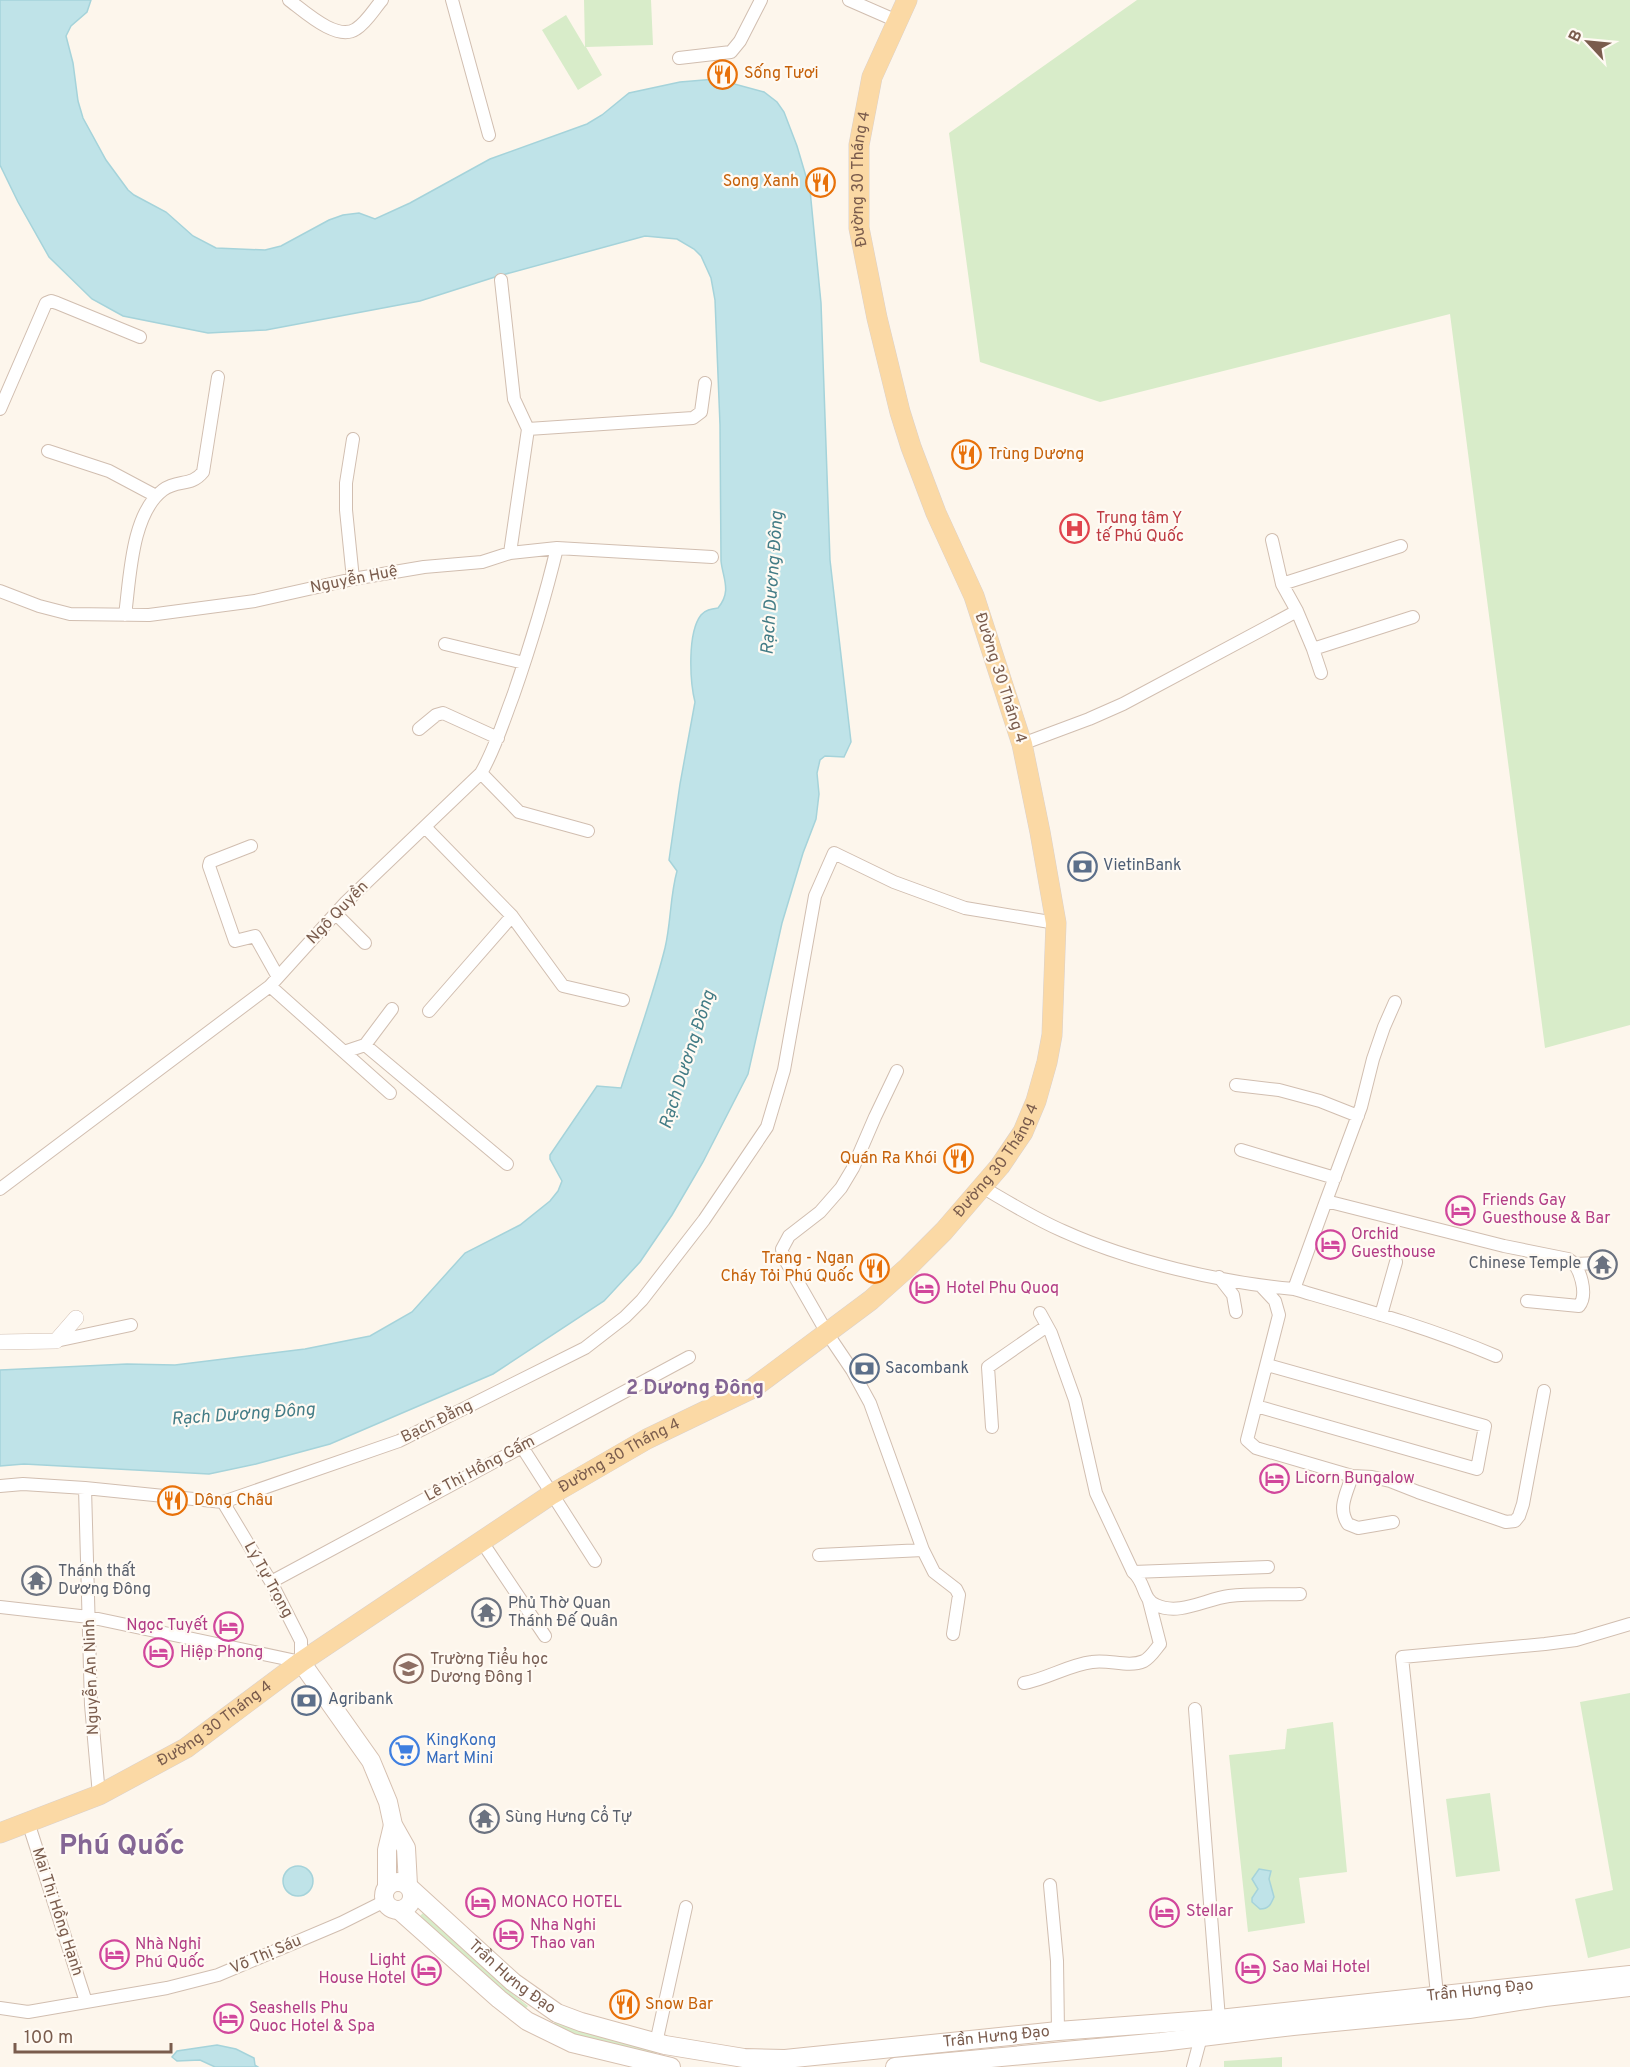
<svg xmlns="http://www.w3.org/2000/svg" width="1630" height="2067" font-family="Overpass,sans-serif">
<rect width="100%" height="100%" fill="#fdf6ec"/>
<path fill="#d8ecc9" d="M584 0H651L653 45 586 47 602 75 578 90 542 30 566 15 585 47Z
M1137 0H1630V1025L1545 1048 1450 314 1100 402 980 362 949 133Z
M1630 1693V1948L1588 1958 1575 1899 1613 1890 1580 1702Z
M1333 1722 1347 1872 1299 1878 1305 1923 1248 1932 1229 1755 1285 1749 1287 1729Z
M1490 1793 1500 1871 1456 1877 1446 1799Z
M424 1912 508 1990 528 2006 523 2011 503 1994 420 1916Z
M555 2020 656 2051 654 2056 597 2042 553 2026Z
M1282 2057V2067H1224V2061Z"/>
<path fill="#bfe3e8" stroke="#a5d3da" stroke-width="1.5" d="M0 0H91L87 12 71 26 66 36 73 63 78 101 83 118 106 160 128 190 134 195 166 212 193 236 216 248 265 250 281 246 329 220 343 215 359 213 375 219 410 203 490 159 587 124 602 115 629 93 680 82 716 79 764 92 777 102 784 112 797 146 810 190 821 303 830 560 851 742 844 757 825 756 820 760 817 773 819 794 816 819 803 853 782 923 748 1074 703 1162 672 1215 640 1262 604 1301 493 1374 330 1444 256 1464 209 1474 24 1464 0 1466V1370L127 1364 175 1365 305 1349 370 1336 412 1312 465 1253 520 1225 550 1201 558 1191 562 1181 550 1159V1155L597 1086 621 1088C636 1042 653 996 665 948 671 923 670 896 677 871L669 860 680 784 695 702C690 682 687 633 701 615 705 610 711 609 718 608 732 591 723 579 721 561L720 425 715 300 711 278 701 256 694 249 677 239 645 236 495 277 420 301 266 330 208 333 123 316 92 299 49 257 18 202 0 165Z
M283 1881a15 15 0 1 1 30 0a15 15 0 1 1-30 0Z
M1259 1869 1271 1871 1269 1879 1274 1897C1271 1904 1269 1909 1260 1909L1252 1902V1898L1258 1889 1252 1879Z
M217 2045 236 2049 254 2058 255 2065 258 2067H215L200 2060 177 2061 172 2057 177 2051Z"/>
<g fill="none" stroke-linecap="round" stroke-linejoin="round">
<defs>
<path id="minor" d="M289 0C304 11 337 42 356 29 367 22 374 9 382 0
M452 0 489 135
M849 0 897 21
M679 58 731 52 740 41 761 0
M501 280 514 399 528 429
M0 409 46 303 51 301 57 303 140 337
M48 451 109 471 156 496
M1272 540 1282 584 1297 611 1313 649 1413 617
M510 553 528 429 693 418 701 412 705 383
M353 579 346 510V483L353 439
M1282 584 1401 546
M0 591 39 606 70 614 149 615 255 601 353 579 424 567 482 562 510 553 557 548 712 557
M125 615C130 579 131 514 163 490 178 479 191 487 203 472L218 377
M445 644 524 663
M1313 649 1321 673
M419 729 436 715 443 713 498 738
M1022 744 1089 719 1123 704 1297 611
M481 773 519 812 588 831
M425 827 512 916 563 986 623 1000
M251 846 210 862 209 866 235 941 255 936 278 977
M336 914 365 943
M270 986 344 1052 365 1045 507 1164
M429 1011 512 916
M365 1045 392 1009
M344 1052 390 1093
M1236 1085 1279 1090 1320 1101 1358 1116
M1241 1150 1335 1178
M982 1187C1008 1202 1035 1219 1063 1231 1129 1261 1222 1283 1294 1289L1326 1201 1504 1246 1568 1259C1581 1266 1588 1295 1579 1306L1527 1301
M0 1189 270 986 346 902 481 773C495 749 503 722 513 696 530 647 545 598 557 548
M1326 1201 1361 1107 1373 1059 1384 1027 1395 1002
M1575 1264 1598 1263
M1219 1277 1233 1295 1236 1312
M1261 1286 1275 1301 1279 1315 1247 1440 1256 1448 1352 1476 1372 1477 1390 1481 1418 1492 1506 1522 1515 1521 1519 1516 1523 1504 1544 1391
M1294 1289C1362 1309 1430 1328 1496 1356
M1040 1313 1051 1333 1075 1400 1096 1493 1133 1572C1146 1583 1142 1599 1156 1605 1179 1616 1206 1599 1229 1596 1252 1593 1277 1595 1300 1594
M1381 1315 1396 1262
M56 1341 131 1325
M1256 1406 1477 1469 1485 1426 1267 1365
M992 1427 988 1367 1047 1326
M522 1447 595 1561
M1352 1476C1347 1493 1337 1508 1348 1524L1358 1528 1393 1522
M0 1486 23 1484 85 1488 223 1502 399 1441 585 1348 625 1317 642 1300 704 1220 767 1127 784 1070 815 896 834 853 894 882 965 908 1056 923
M85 1488 91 1705 99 1795
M482 1542 545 1636
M923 1550 934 1572 956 1589 959 1595 953 1634
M819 1555 923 1550 870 1403 852 1370 827 1333 783 1256 782 1249 789 1236 820 1212 841 1188 853 1168 875 1117 897 1071
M1133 1572 1268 1567
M271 1582 689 1357
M0 1607 89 1617 301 1662V1641L271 1582 223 1502
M1024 1683C1047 1679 1068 1665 1092 1662 1109 1659 1128 1668 1144 1661 1151 1657 1155 1650 1160 1644L1149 1601
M1195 1709 1219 2019
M28 1822 86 2002
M1050 1885 1057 1961 1058 2031
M1437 1994 1402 1657 1545 1644 1576 1640 1630 1624
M0 2008 28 2012 167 1988 218 1975 341 1923 385 1901
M656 2043 686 1907
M1193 2067 1201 2037"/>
<path id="tertiary" d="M0 1342 56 1341 76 1318"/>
<g id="secondary">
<path d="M301 1662 371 1761 388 1802 393 1825 406 1848 408 1885"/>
<circle cx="398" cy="1896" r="14"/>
<path d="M387 1887V1850L393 1825"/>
<path id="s1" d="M411 1889 513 1982 557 2013 581 2022 665 2045 744 2058 785 2059 1058 2031 1219 2019 1630 1975"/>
<path d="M399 1910 499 1999 527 2021 572 2043 671 2067"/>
<path d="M895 2067 1161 2042 1293 2026 1469 2009 1545 1997 1630 1987"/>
</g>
<g id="primary">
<path id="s2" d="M0 1833 99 1795 186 1748 301 1662 552 1494 647 1439 753 1388 871 1300 908 1267 944 1231 1000 1166 1023 1132 1036 1101 1047 1062 1052 1035 1056 923 1040 832 1022 744 974 596 936 513 911 447 900 412 877 318 859 228V145L872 77 907 0"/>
</g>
</defs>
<use href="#minor" stroke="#d1beb0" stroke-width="14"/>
<use href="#tertiary" stroke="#d1beb0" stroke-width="16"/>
<use href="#secondary" stroke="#d6c0b0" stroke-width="20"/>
<use href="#primary" stroke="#dad1cd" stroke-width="21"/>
<use href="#minor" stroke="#fff" stroke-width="12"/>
<use href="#tertiary" stroke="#fff" stroke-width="15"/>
<use href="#secondary" stroke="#fff" stroke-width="18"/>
<use href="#primary" stroke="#fbd9a5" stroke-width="20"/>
</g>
<defs>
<symbol id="restaurant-ring" viewBox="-11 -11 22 22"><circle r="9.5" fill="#fffaf3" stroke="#e8710a" stroke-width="1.5"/><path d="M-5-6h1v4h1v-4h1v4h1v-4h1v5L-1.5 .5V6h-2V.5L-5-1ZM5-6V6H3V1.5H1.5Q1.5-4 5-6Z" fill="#e8710a"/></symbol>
<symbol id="hospital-ring" viewBox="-11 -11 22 22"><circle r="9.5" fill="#fffaf3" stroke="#e0444e" stroke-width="1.5"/><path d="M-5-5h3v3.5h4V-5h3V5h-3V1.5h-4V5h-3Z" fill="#e0444e"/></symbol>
<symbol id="bank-ring" viewBox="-11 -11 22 22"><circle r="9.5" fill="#fffaf3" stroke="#5c6f8a" stroke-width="1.5"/><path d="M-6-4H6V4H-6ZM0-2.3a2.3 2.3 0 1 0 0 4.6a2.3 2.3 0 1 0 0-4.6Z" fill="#5c6f8a"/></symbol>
<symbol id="hotel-ring" viewBox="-11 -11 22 22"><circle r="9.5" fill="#fffaf3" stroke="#d1479c" stroke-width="1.5"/><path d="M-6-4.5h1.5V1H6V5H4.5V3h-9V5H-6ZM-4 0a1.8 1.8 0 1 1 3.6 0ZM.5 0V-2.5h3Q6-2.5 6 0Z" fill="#d1479c"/></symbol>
<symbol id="temple-ring" viewBox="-11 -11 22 22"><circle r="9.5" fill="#fffaf3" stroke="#6b7280" stroke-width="1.5"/><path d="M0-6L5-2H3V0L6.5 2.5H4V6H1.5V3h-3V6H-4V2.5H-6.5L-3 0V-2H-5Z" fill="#6b7280"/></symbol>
<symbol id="school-ring" viewBox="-11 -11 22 22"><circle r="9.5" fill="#fffaf3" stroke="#8d6e63" stroke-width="1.5"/><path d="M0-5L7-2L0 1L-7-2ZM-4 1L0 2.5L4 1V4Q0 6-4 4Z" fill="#8d6e63"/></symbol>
<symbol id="supermarket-ring" viewBox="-11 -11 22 22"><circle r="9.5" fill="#fffaf3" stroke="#3f7fe0" stroke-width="1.5"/><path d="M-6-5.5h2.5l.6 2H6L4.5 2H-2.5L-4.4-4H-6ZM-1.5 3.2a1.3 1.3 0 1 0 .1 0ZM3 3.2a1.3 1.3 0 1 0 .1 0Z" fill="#3f7fe0"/></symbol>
</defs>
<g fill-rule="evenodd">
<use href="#restaurant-ring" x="706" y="58" width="33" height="33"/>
<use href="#restaurant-ring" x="804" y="166" width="33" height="33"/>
<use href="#restaurant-ring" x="950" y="438" width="33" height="33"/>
<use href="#hospital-ring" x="1058" y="512" width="33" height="33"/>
<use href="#bank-ring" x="1066" y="850" width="33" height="33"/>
<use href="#restaurant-ring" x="942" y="1142" width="33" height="33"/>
<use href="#hotel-ring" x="1444" y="1194" width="33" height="33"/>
<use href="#hotel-ring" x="1314" y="1228" width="33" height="33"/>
<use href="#temple-ring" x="1586" y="1248" width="33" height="33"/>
<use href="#restaurant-ring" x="858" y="1252" width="33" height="33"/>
<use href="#hotel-ring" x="908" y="1272" width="33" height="33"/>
<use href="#bank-ring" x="848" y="1352" width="33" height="33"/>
<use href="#hotel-ring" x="1258" y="1462" width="33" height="33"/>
<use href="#restaurant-ring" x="156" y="1484" width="33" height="33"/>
<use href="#temple-ring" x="20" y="1564" width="33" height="33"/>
<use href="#temple-ring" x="470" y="1596" width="33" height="33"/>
<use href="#hotel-ring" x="212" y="1610" width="33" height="33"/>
<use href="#hotel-ring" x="142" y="1636" width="33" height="33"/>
<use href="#school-ring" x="392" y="1652" width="33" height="33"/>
<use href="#bank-ring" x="290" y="1684" width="33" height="33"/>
<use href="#supermarket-ring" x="388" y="1734" width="33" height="33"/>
<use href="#temple-ring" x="468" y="1802" width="33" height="33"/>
<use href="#hotel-ring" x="464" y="1886" width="33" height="33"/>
<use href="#hotel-ring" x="1148" y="1896" width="33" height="33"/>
<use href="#hotel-ring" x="492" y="1918" width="33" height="33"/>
<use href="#hotel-ring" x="98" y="1938" width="33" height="33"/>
<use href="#hotel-ring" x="1234" y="1952" width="33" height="33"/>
<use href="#hotel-ring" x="410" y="1954" width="33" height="33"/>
<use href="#restaurant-ring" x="608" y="1988" width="33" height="33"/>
<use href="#hotel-ring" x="212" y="2002" width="33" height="33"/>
</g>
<g text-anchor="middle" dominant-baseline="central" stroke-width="4.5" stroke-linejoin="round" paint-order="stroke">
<g font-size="16" fill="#c56008" stroke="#fffaf3" text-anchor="start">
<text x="744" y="74">Sống Tươi</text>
<text x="799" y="182" text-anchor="end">Song Xanh</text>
<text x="988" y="455">Trùng Dương</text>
<text x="937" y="1159" text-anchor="end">Quán Ra Khói</text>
<text x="854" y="1259" text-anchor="end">Trang - Ngan<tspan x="854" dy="18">Cháy Tỏi Phú Quốc</tspan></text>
<text x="194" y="1501">Dông Châu</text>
<text x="645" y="2005">Snow Bar</text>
</g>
<g font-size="16" fill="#7a5c4d" stroke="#fffaf3">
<text stroke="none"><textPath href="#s2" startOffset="2240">Đường 30 Tháng 4</textPath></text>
<text transform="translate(354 580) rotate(-11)">Nguyễn Huệ</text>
<text transform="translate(1000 678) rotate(72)">Đường 30 Tháng 4</text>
<text transform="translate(338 913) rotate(-46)">Ngô Quyền</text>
<text stroke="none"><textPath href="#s2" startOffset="1214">Đường 30 Tháng 4</textPath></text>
<text transform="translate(437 1422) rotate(-26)">Bạch Đằng</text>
<text stroke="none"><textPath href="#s2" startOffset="728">Đường 30 Tháng 4</textPath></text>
<text transform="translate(480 1469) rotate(-28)">Lê Thị Hồng Gấm</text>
<text transform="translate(268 1580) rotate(61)">Lý Tự Trọng</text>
<text transform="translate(92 1677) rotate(-92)">Nguyễn An Ninh</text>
<text stroke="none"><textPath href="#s2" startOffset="242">Đường 30 Tháng 4</textPath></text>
<text transform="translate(57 1912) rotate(72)">Mai Thị Hồng Hạnh</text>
<text transform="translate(266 1955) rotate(-23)">Võ Thị Sáu</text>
<text stroke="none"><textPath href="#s1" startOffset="134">Trần Hưng Đạo</textPath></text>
<text stroke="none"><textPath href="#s1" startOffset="1124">Trần Hưng Đạo</textPath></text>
<text stroke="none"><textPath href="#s1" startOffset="638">Trần Hưng Đạo</textPath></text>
</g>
<g font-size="16" fill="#be3a42" stroke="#fffaf3" text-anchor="start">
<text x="1096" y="519">Trung tâm Y<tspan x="1096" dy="18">tế Phú Quốc</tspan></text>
</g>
<g font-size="16" fill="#4e5e75" stroke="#fffaf3" text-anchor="start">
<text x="1103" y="866">VietinBank</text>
<text x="885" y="1369">Sacombank</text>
<text x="328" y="1700">Agribank</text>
</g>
<g font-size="16" fill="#b23c85" stroke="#fffaf3" text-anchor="start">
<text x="1482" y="1201">Friends Gay<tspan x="1482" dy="18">Guesthouse &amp; Bar</tspan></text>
<text x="1351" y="1235">Orchid<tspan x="1351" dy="18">Guesthouse</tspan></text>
<text x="946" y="1289">Hotel Phu Quoq</text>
<text x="1295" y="1479">Licorn Bungalow</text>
<text x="208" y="1626" text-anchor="end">Ngọc Tuyết</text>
<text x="180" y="1653">Hiệp Phong</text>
<text x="501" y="1903">MONACO HOTEL</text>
<text x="1186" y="1912">Stellar</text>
<text x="530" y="1926">Nha Nghi<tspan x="530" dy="18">Thao van</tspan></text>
<text x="135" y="1945">Nhà Nghỉ<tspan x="135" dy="18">Phú Quốc</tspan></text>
<text x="406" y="1961" text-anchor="end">Light<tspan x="406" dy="18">House Hotel</tspan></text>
<text x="1272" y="1968">Sao Mai Hotel</text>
<text x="249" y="2009">Seashells Phu<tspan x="249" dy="18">Quoc Hotel &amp; Spa</tspan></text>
</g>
<g font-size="16" fill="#5b616d" stroke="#fffaf3" text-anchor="start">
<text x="1581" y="1264" text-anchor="end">Chinese Temple</text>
<text x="58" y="1572">Thánh thất<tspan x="58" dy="18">Dương Đông</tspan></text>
<text x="508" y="1604">Phủ Thờ Quan<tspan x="508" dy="18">Thánh Đế Quân</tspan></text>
<text x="505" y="1818">Sùng Hưng Cổ Tự</text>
</g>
<g font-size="16" fill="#785e54" stroke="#fffaf3" text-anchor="start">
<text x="430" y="1660">Trường Tiểu học<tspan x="430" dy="18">Dương Đông 1</tspan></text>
</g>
<g font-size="16" fill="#366cbe" stroke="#fffaf3" text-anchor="start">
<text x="426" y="1741">KingKong<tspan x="426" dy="18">Mart Mini</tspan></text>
</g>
<g font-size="18" font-style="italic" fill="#437c86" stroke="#fffaf3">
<text transform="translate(773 583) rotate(-86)">Rạch Dương Đông</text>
<text transform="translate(688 1060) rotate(-72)">Rạch Dương Đông</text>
<text transform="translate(243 1415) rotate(-4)">Rạch Dương Đông</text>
</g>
<g font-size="20" font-weight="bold" fill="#846695" stroke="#fffaf3">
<text x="695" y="1389">2 Dương Đông</text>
</g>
<g font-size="28" font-weight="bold" fill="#846695" stroke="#fffaf3">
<text x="122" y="1847">Phú Quốc</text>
</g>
</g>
<g transform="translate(1588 42) rotate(296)" stroke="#fffaf3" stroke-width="4.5" paint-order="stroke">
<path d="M0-4.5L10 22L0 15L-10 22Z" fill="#7a5c4d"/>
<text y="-9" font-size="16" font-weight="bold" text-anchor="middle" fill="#7a5c4d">B</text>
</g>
<path d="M15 2043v9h156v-9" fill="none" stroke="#7a5c4d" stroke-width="3"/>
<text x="24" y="2043" font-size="18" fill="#7a5c4d" stroke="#fffaf3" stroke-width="4.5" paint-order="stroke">100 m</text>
</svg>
